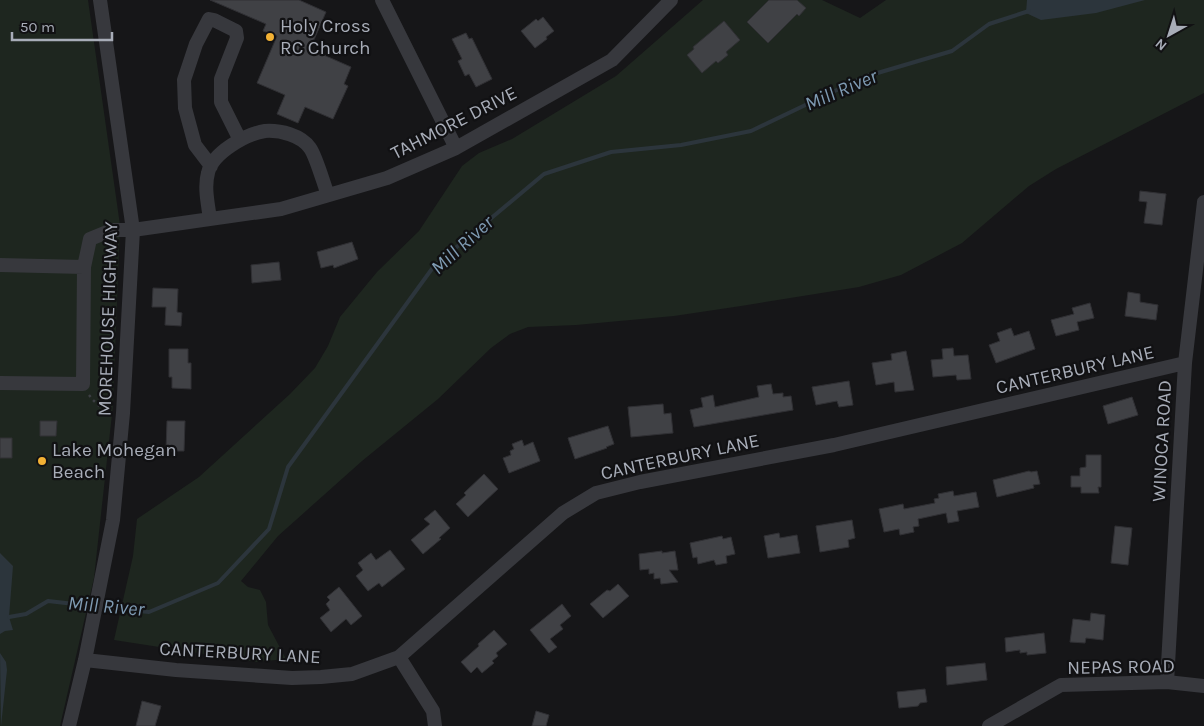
<svg xmlns="http://www.w3.org/2000/svg" width="1204" height="726" font-family="Karla,sans-serif">
<rect width="100%" height="100%" fill="#161618"/>
<path fill="#1e261f" d="M0 0H88L120 225 113 405 94 578 60 726H0Z
M703 0H822L860 18 886 0H1204V93L1056 169 1029 186 962 243 901 275 859 287 741 306 674 316 576 325 528 327 510 334 491 348 438 399 362 461 278 536 241 581 248 587 260 590 266 602 268 625 286 659 256 662 114 640 133 556 137 519 199 477 290 394 315 368 328 346 340 317 377 272 419 231 462 166 479 153 512 139 616 76Z"/>
<path fill="#2c353c" d="M1027 0H1145L1096 13 1041 20 1026 13Z
M0 553 13 566 9 617 13 630 5 631 0 634Z
M0 653 6 662 7 670 1 726Z"/>
<g fill="none" stroke-linecap="round" stroke-linejoin="round">
<path stroke="#2c353c" stroke-width="4" d="M99 607 149 612 218 583 269 529 288 467 434 266 544 174 611 152 681 145 751 131 864 77 952 51 989 24 1029 11
M9 617 26 614 48 601 92 606"/>
</g>
<path fill="#404145" stroke="#303034" d="M210 0H299L326 12 310 49 351 67 344 84 348 86 333 119 305 107 298 123 277 114 285 95 257 83 277 36 263 31 266 24Z
M769 0H797L806 8 799 16 797 14 768 43 747 22Z
M543 17 554 31 546 37 547 39 535 48 521 31 536 19 538 21Z
M724 21 740 40 726 52 728 55 718 63 716 61 702 73 687 55 694 49 693 47Z
M466 33 469 39 472 38 492 79 476 87 469 74 465 76 458 61 462 59 452 39Z
M1140 191 1166 194 1162 225 1144 223 1147 202 1139 201Z
M352 242 358 259 334 268 333 265 321 268 317 252Z
M279 262 281 280 252 283 251 265Z
M153 288 178 289 177 312 182 313 181 326 165 325 166 307H152Z
M1128 292 1140 294V302L1158 305 1156 320 1125 316Z
M1090 303 1094 318 1077 322 1079 330 1056 336 1051 320 1074 314 1072 308Z
M1011 328 1014 336 1029 331 1035 349 996 363 989 345 1000 341 997 333Z
M953 348 954 356 968 355 971 379 957 380 956 375 933 377 931 360 943 359 942 349Z
M169 349H188V363H191V389L172 388V377H169Z
M906 351 914 390 895 392 894 382 876 385 872 363 892 360 891 354Z
M849 381 853 405 839 407 837 401 816 405 812 387Z
M771 384 773 394 783 393V397L791 396 793 410 694 427 690 410 703 407 701 398 713 395 715 407 759 397 757 386Z
M1132 397 1138 415 1108 424 1103 406Z
M663 404 664 414 671 413 673 433 631 437 628 407Z
M40 421H57L56 436H40Z
M167 421H185L184 451H166Z
M608 426 614 444 606 447 607 448 575 459 568 438Z
M0 438H12V458H0Z
M522 440 524 446 533 442 540 461 509 473 503 458 511 455 510 451 514 449 512 444Z
M1086 455H1101V487H1098L1099 493H1081V487H1071V476H1080V468L1086 467Z
M1029 471 1031 472 1037 471 1040 484 1033 485 1034 488 997 497 993 480Z
M484 474 498 489 468 517 456 504 466 495 464 493Z
M953 491 954 496 976 492 979 507 957 511 959 521 948 523 946 513 918 519 919 526 913 527 914 532 900 535 899 529 884 532 879 509 903 504 904 509 935 503 934 499 939 498 938 494Z
M435 510 450 528 439 538 441 539 423 554 411 540 430 524 424 519Z
M852 520 855 538 848 540 849 547 820 552 816 526Z
M1115 526 1132 528 1128 565 1111 563Z
M779 533 780 538 797 535 800 553 768 558 764 536Z
M722 536 723 539 731 537 735 554 726 556 727 563 716 565 714 560 698 564 697 557 693 558 690 543Z
M390 550 405 569 382 587 379 583 368 591 356 576 363 570 358 563 371 553 376 560Z
M662 551V553L675 551 678 570H669L678 582 661 584 660 578 654 579V573L649 574V569L640 570 639 554Z
M618 584 629 596 603 618 590 604 607 590 610 591Z
M339 587 362 616 351 625 346 619 331 632 320 618 330 610 326 604 330 600 327 597Z
M562 604 571 616 560 625 563 629 550 639 557 647 549 653 530 630Z
M1091 613 1105 615 1103 640 1086 638 1085 643 1070 642 1073 619 1090 621Z
M494 630 507 644 496 653 498 656 492 661 494 663 482 673 477 667 471 673 461 662 479 646 478 644Z
M1044 633 1046 653 1027 655V652L1020 653V650L1006 652 1005 638Z
M985 663 987 680 947 685 946 667Z
M925 689 927 702 920 703 918 706 899 708 897 692Z
M142 701 161 706 155 726H136Z
M536 711 549 715 546 726H532Z"/>
<g fill="none" stroke-linecap="round" stroke-linejoin="round">
<path stroke="#3d3f44" stroke-width="2.5" stroke-dasharray="2.5 4" stroke-linecap="butt" d="M89 395 93 400 110 416"/>
<path stroke="#37383d" stroke-width="14" d="M382 0 456 148
M211 166 195 145 185 108 184 80 196 44 209 19 214 20 236 31 237 38 221 79V102L240 140
M210 219C208 204 204 187 208 173 212 153 246 134 265 131 280 130 301 135 310 148 316 156 324 185 328 195
M0 265 84 267
M0 383 83 384 84 267 90 239 112 230H133L281 209 387 178 456 148 612 60 671 0
M399 657 433 711 435 726
M85 660 176 670 292 678 321 677 352 674 399 657 563 513 596 493 640 482 834 445 1185 363
M1167 682 1185 363 1204 202
M69 726 85 660 113 520 123 413 133 230 100 0
M989 726 1061 685 1167 682 1204 686"/>
</g>
<g fill="#f2b134" stroke="#111113" stroke-width="2">
<circle cx="270" cy="37" r="5"/>
<circle cx="42" cy="461" r="5"/>
</g>
<g text-anchor="middle" dominant-baseline="central" stroke-width="4.5" stroke-linejoin="round" paint-order="stroke">
<g font-size="19" fill="#a8adb8" stroke="#111113" text-anchor="start">
<text x="280" y="26">Holy Cross<tspan x="280" dy="22">RC Church</tspan></text>
<text x="52" y="450">Lake Mohegan<tspan x="52" dy="22">Beach</tspan></text>
</g>
<g font-size="19" fill="#a8adb8" stroke="#111113">
<text transform="translate(454 123) rotate(-27)">TAHMORE DRIVE</text>
<text transform="translate(108 319) rotate(-88)">MOREHOUSE HIGHWAY</text>
<text transform="translate(1075 370) rotate(-13)">CANTERBURY LANE</text>
<text transform="translate(1162 441) rotate(-87)">WINOCA ROAD</text>
<text transform="translate(680 457) rotate(-12)">CANTERBURY LANE</text>
<text transform="translate(240 653) rotate(3)">CANTERBURY LANE</text>
<text transform="translate(1121 667) rotate(-1)">NEPAS ROAD</text>
</g>
<g font-size="20" font-style="italic" fill="#7f9bb3" stroke="#111113">
<text transform="translate(841 90) rotate(-23)">Mill River</text>
<text transform="translate(462 245) rotate(-42)">Mill River</text>
<text transform="translate(106 606) rotate(5)">Mill River</text>
</g>
</g>
<g transform="translate(1169 35) rotate(219)" stroke="#111113" stroke-width="4" paint-order="stroke">
<path d="M0-4L9 19L0 12L-9 19Z" fill="#a8adb8"/>
<text y="-8" font-size="14" font-weight="bold" text-anchor="middle" fill="#a8adb8">N</text>
</g>
<path d="M12 32v8h100v-8" fill="none" stroke="#a8adb8" stroke-width="2.5"/>
<text x="20" y="32" font-size="15" fill="#a8adb8" stroke="#111113" stroke-width="4" paint-order="stroke">50 m</text>
</svg>
